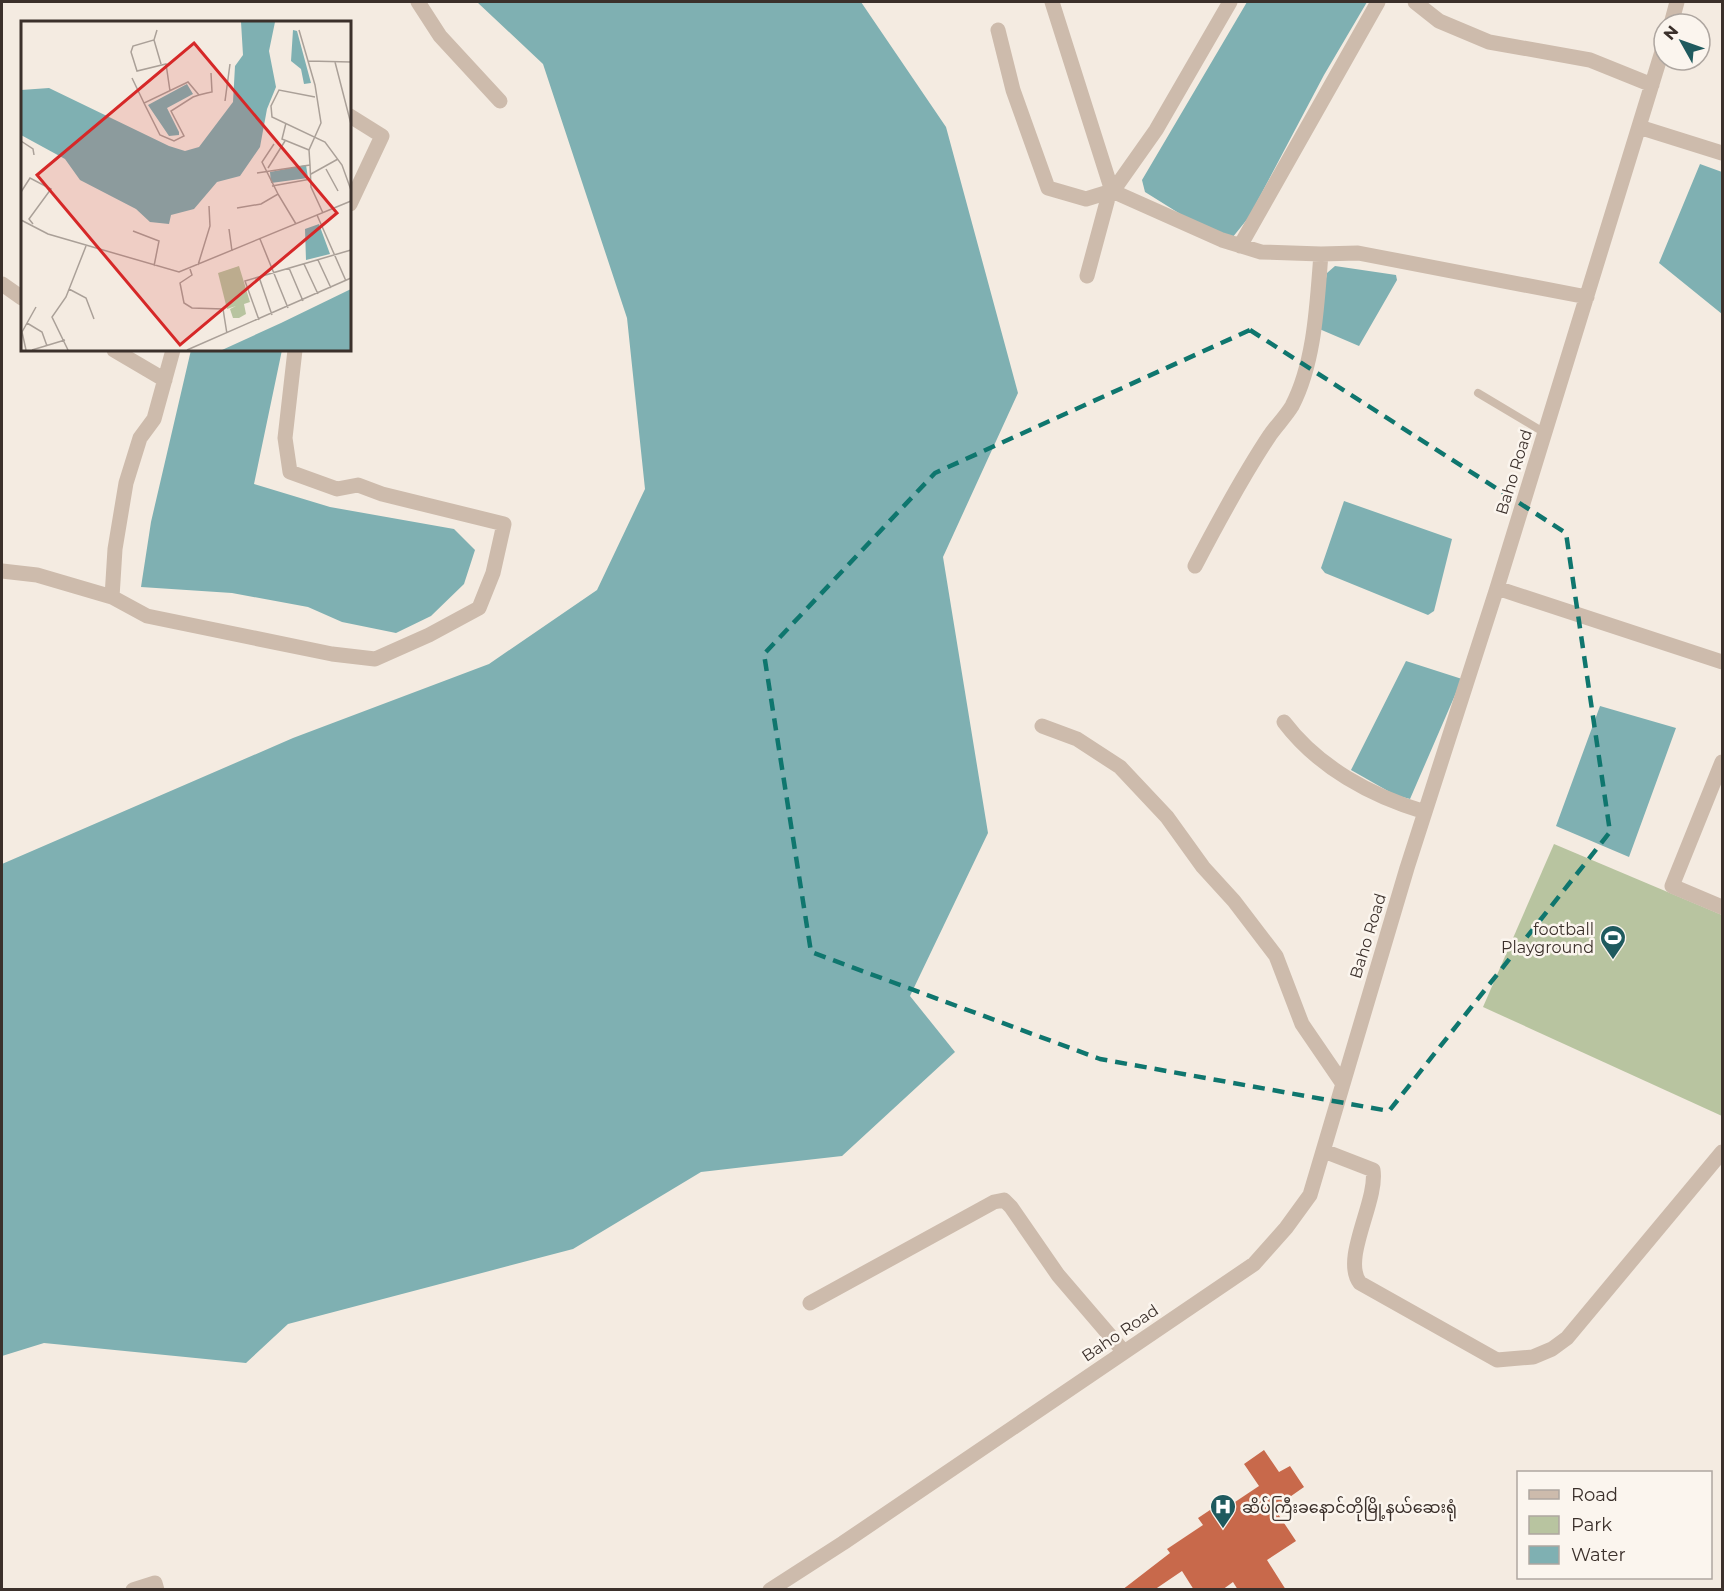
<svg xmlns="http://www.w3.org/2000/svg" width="1724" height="1591" font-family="Montserrat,'Noto Sans Myanmar',sans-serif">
<rect width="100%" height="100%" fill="#f4ebe1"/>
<path fill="#b8c4a0" d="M1554 844 1722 915V1116L1483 1007Z"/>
<path fill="#7fb0b2" d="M477 2H861L946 127 1018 393 943 557 988 833 910 996 955 1052 842 1156 701 1172 573 1249 288 1324 246 1363 44 1343 2 1356V864L293 738 489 664 597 590 645 489 627 318 543 64Z
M1247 2H1367L1324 75 1249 217 1232 238 1222 240 1145 192 1142 180Z
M1700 164 1722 172V314L1659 263Z
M1335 266 1396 275 1397 280 1359 346 1317 328 1327 273Z
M191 350H282L254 484 330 507 454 529 475 550 464 584 431 616 396 633 342 622 308 607 232 593 141 587 151 522Z
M1344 501 1452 539 1434 611 1428 615 1325 573 1321 568Z
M1406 661 1462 679 1410 799 1395 795 1351 770Z
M1600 706 1676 728 1629 857 1556 826Z"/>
<path fill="#c8694b" d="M1264 1450 1279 1472 1290 1466 1304 1487 1274 1508 1296 1541 1267 1560 1286 1590H1238L1233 1582 1222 1590H1194L1182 1571 1154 1590H1122L1170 1553 1167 1549 1203 1525 1198 1518 1219 1504 1223 1510 1259 1486 1244 1464Z"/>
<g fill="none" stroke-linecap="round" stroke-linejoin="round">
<path stroke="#cdbbac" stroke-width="8" d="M1478 393 1545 433"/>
<path stroke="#cdbbac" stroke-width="15" d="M418 2 440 36 500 101
M1052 2 1112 191
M1415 2 1439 21 1489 42 1590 60 1652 85
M1671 24 1677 2
M998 30 1013 90 1048 188 1086 199 1112 191 1222 240 1261 252 1321 254
M350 116 382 136 350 204
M1639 127 1722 153
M1240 246 1378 2
M1087 276 1108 198 1156 130 1230 2
M2 284 22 298
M114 350 165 380
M173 350 154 419 140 438 126 483 115 549 112 597 147 616 332 654 375 659 429 635 479 608 493 573 504 524 382 494 358 485 337 489 290 472 285 438 295 350
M1195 566C1218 522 1242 477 1270 435 1277 425 1286 416 1292 406 1315 362 1317 303 1321 254L1358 253 1587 297
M2 571 37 575 112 597
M1497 588 1722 662
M1284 722C1318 767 1371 796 1425 812
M1042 726 1077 739 1120 767 1167 817 1203 867 1234 901 1276 956 1302 1024 1343 1084
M1722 762 1672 886 1722 907
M1324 1151 1373 1170C1378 1201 1341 1259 1360 1283L1497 1360 1533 1357 1552 1349 1567 1338 1722 1152
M810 1303 994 1202 1004 1200 1011 1207 1058 1275 1124 1352
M133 1590 155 1583 157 1590
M770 1590 843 1543 1254 1264 1286 1228 1310 1195 1407 868 1497 588 1664 45"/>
</g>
<path fill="none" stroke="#0f766e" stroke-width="4.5" stroke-dasharray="12 8" stroke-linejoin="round" d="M1250 330 1566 533 1610 832 1389 1111 1100 1059 811 952 764 654 935 473Z"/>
<defs>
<symbol id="stadium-pin" viewBox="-11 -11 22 30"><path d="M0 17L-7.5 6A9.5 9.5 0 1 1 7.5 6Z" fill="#1f5a5e" stroke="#fbf5ee"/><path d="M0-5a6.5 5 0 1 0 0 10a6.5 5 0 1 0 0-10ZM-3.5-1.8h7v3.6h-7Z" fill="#fff"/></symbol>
<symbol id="hospital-pin" viewBox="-11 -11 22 30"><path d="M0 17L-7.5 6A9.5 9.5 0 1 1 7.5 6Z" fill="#1f5a5e" stroke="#fbf5ee"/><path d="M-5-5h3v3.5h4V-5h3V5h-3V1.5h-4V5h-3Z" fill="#fff"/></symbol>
</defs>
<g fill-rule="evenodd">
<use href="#stadium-pin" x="1598" y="923" width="30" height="40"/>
<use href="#hospital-pin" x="1208" y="1492" width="30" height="40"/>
</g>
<g text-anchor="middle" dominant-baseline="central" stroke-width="5" stroke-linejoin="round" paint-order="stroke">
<g font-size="16" fill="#3b302b" stroke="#fbf5ee">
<text transform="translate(1514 472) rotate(-73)">Baho Road</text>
<text transform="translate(1368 936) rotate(-73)">Baho Road</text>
<text transform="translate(1120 1333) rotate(-34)">Baho Road</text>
</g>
<g font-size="16" fill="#3b302b" stroke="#fbf5ee" text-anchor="end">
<text x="1594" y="929">football<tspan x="1594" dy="18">Playground</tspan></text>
<text x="1242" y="1507" text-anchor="start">ဆိပ်ကြီးခနောင်တိုမြို့နယ်ဆေးရုံ</text>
</g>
</g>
<g transform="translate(21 21)">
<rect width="330" height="330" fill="#f4ebe1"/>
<path d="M218 245 229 281 223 283 225 293 218 297H212L209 288 215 285 206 288 197 252Z" fill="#b8c4a0"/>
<path d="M220 1H254L248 30 255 66 246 88 239 126 219 155 196 161 173 188 150 194 148 203 129 201 115 188 59 159 44 138 0 114V69L28 67 148 125 164 130 178 126 212 81 214 45 222 34ZM272 9 276 10 290 62 283 63 280 48 270 40ZM166 63 172 73 146 87 158 111V114L148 115 127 84ZM285 144 287 157 250 162 249 151ZM298 203 309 233 285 239 284 208ZM330 268V329H201L260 302Z" fill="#7fb0b2"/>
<path fill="none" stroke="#aaa098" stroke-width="1.5" d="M136 9 133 19 112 25 110 31 116 50 145 43 149 70M278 9 294 64 300 102 288 129 289 144 290 166 302 192M133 19 140 43M287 40 330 41M314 41 330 103M111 57 123 82M178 74 167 61 123 82 139 114 153 120 163 115 150 90 172 76 178 74 186 72 191 71 190 52M294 76 258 69 250 85 251 96 304 121 321 144 330 169M204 80 209 43M265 102 261 118 288 129M0 120 12 128 13 134M253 123 241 141 257 173M247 147 264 120M305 148 317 170M236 152 289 144M290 153 317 138M251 165 290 158M0 171 9 157 30 168 8 198 12 203M216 187 240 183 257 173 275 203M296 194 325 260M0 199 27 213 158 251 330 180M208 208 211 230M112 210 138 220 133 245M239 218 267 287M297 239 310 267M283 243 297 273M177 244 189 205 188 185M268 247 282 280M169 248 171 254 159 262 163 282 171 287 202 288 206 313M238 256 251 294M48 268 65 277 73 298M238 299 224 260 330 229M6 302 21 311 26 325M5 329 1 311 15 286M11 329 44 319M47 329 31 296 45 276 65 225M166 329 330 257"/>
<path fill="#d62828" fill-opacity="0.15" stroke="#d62828" stroke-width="3" d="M173 22 316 192 159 324 16 154Z"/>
<rect width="330" height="330" fill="none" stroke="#3b302b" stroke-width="3"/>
</g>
<rect width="1724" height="1591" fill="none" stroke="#3b302b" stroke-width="6"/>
<rect x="1517" y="1471" width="195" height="108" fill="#fbf5ee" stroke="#aea6a0" stroke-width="1.5"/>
<rect x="1529" y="1490" width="30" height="9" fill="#cdbbac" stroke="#aea6a0" stroke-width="1.5"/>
<text x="1571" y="1501" font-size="18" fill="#3b302b">Road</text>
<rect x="1529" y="1516" width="30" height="18" fill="#b8c4a0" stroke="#aea6a0" stroke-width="1.5"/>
<text x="1571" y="1531" font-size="18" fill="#3b302b">Park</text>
<rect x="1529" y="1546" width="30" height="18" fill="#7fb0b2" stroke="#aea6a0" stroke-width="1.5"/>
<text x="1571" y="1561" font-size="18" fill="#3b302b">Water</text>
<g transform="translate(1682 42) rotate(310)"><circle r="28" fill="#fbf5ee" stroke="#aea6a0" stroke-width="1.5"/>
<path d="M0-4.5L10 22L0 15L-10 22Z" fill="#1f5a5e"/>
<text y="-9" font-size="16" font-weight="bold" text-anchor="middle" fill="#3b302b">N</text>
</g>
</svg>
